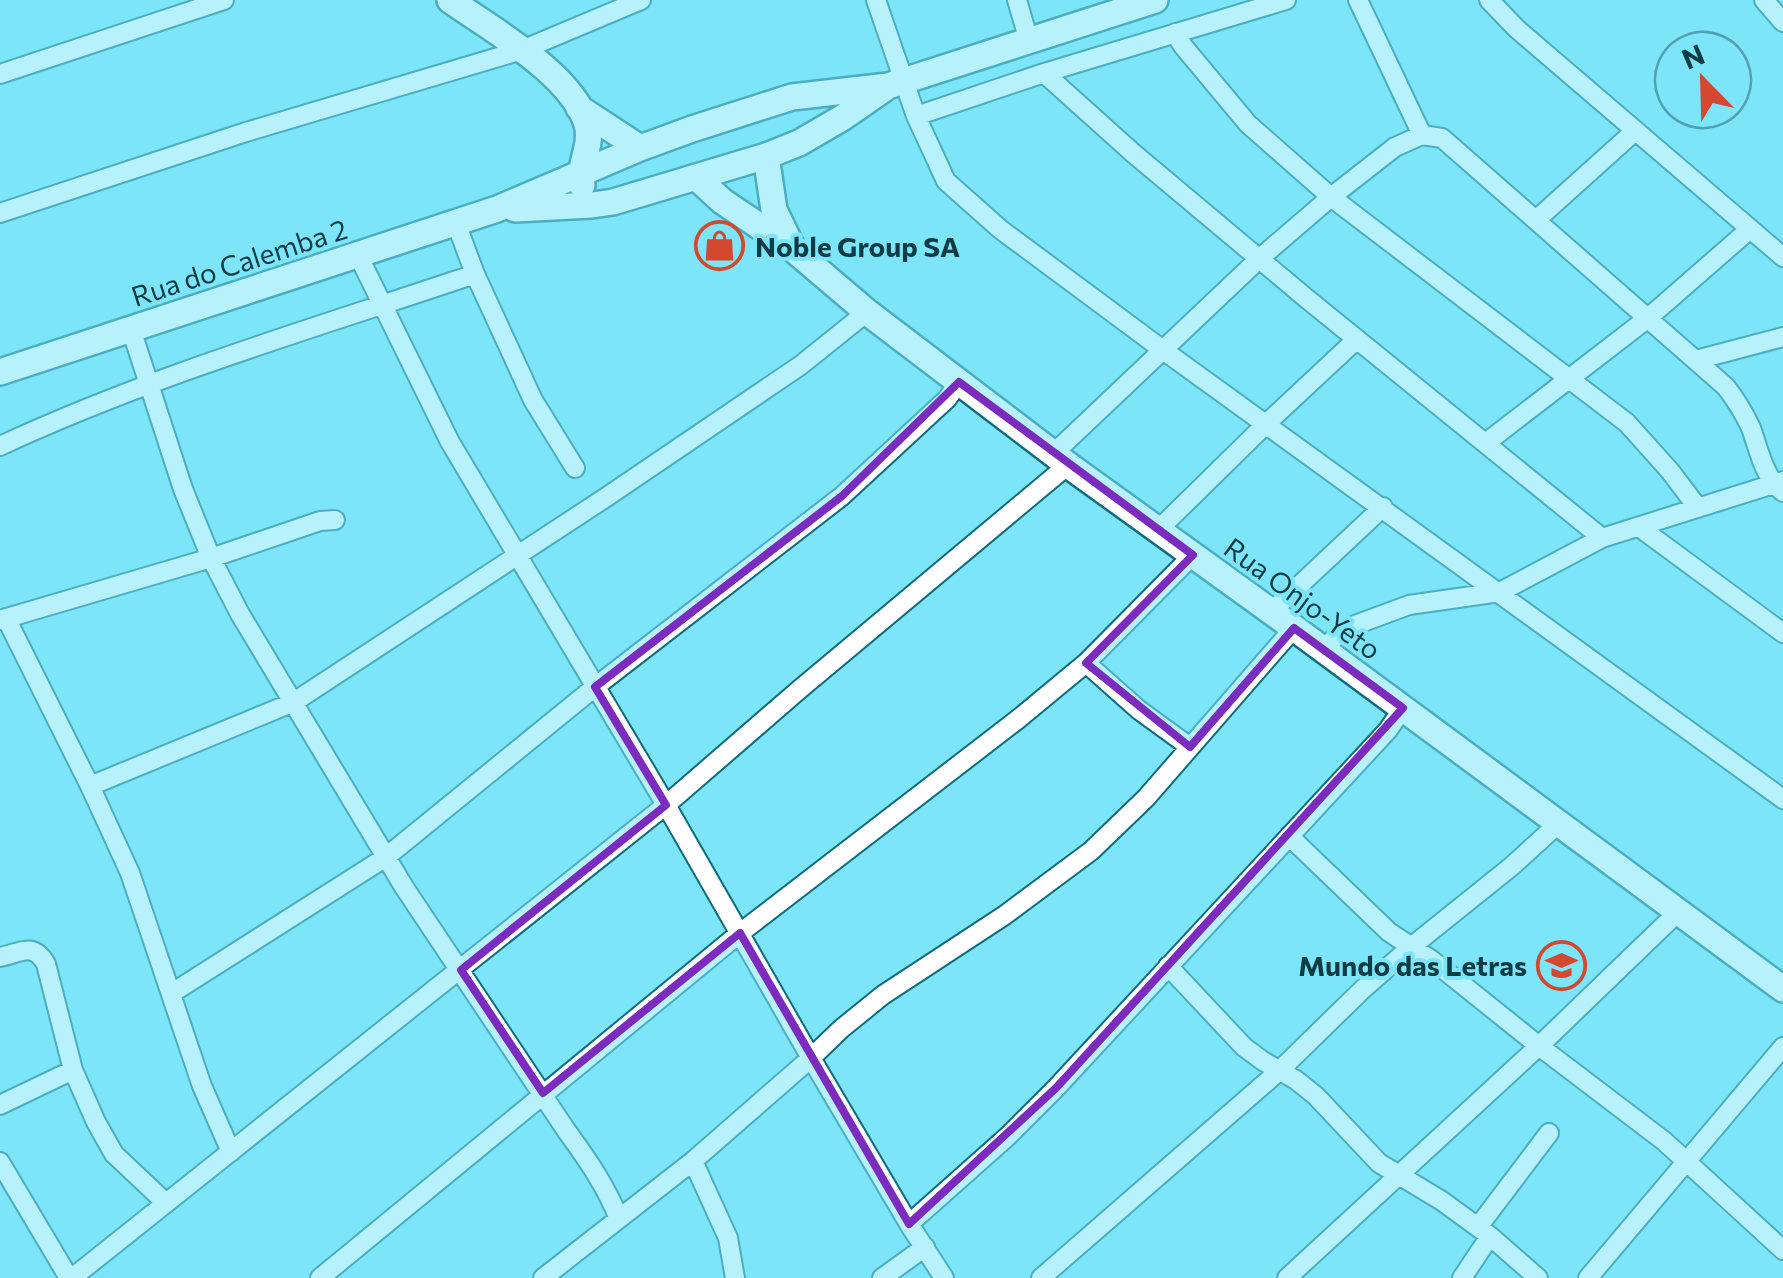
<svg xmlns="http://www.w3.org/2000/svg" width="1783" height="1278" font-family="Commissioner,sans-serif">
<rect width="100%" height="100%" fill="#7ce5fa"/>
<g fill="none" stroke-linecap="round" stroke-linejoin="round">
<defs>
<path id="street" d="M876 0 916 116 946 181 1000 229 1163 350 1783 799
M1017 0 1029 41
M1358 0 1422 135
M1489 0 1517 29 1783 257
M1764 0 1783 22
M1175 33 1183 46 1248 124 1331 197 1627 423 1670 471 1698 508
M1044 73 1133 153 1306 298 1602 538
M0 74 224 0
M916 116 1044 73 1286 0
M0 213 246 132 522 50 641 0
M1536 220 1635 131
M456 223 475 274 533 400 575 468
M358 255 450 442 666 805 811 1058 909 1224 944 1278
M131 329 183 489 211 558 240 614 404 887 566 1130C587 1159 606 1186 619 1219
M1696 360 1783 337
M1487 442 1648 318 1750 229
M0 446C153 375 315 328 475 274
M1053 454 1260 258 1331 197 1395 147 1422 135 1442 138 1726 387C1736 400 1744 413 1751 428 1759 450 1764 478 1783 492
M1639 527 1783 633
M1158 530 1267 423 1357 339
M1271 612 1383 507
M6 618 90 786 130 873 202 1086 231 1152
M0 620 211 558 320 521 335 520
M1323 649 1337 636 1355 625 1409 605 1500 592 1602 538 1783 481
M1086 663 1139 710 1190 747
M90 786 294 702 608 496 801 365 867 312
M1289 836 1389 932 1433 961 1539 1046 1664 1141 1783 1250
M0 957C21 953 33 941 46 964L73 1070 96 1122 114 1154 166 1203
M1168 966 1244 1047 1263 1061 1296 1080 1316 1096 1379 1163 1442 1201 1490 1236 1538 1278
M172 993 386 857 595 687 842 496 947 399 959 382
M0 1105 73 1070
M693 1161 728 1238 735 1278
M0 1162 69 1278
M909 1224 1008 1136 1056 1088 1388 730 1403 708
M1478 1227 1549 1133
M72 1278 666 805 800 689 1068 465
M320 1278 740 933 1017 720 1086 663 1193 555
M543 1278 693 1161 811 1058 841 1029 883 995 1005 915 1091 851 1146 798 1294 628
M882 1278 925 1247
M1041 1278 1279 1071 1363 989 1411 947 1512 866 1558 824
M1287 1278 1539 1046 1678 912
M1462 1278 1490 1236
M1588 1278 1783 1047"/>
<path id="secondary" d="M450 0C492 30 571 73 587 124 593 146 578 165 582 185
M579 108 640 148
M766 156 774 210 791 245
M696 177 722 201 793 249 867 312 1068 465 1294 628 1783 989
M515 209 592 205 613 202 766 156 799 143 842 118 884 89
M0 372 497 209 640 148 692 129 792 97 888 86 1155 0"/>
</defs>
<use href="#street" stroke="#106c7b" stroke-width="22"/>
<use href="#secondary" stroke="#106c7b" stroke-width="30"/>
<use href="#street" stroke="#fff" stroke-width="18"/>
<use href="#secondary" stroke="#fff" stroke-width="25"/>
</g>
<path d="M0 0H1783V1278H0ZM959 382 1193 555 1086 663 1190 747 1294 628 1403 708 1056 1088 909 1224 740 933 543 1093 461 970 666 805 595 687 842 496Z" fill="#7ce5fa" fill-opacity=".55" fill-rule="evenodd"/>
<path fill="none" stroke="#7b2cbf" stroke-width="8" stroke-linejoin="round" d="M959 382 1193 555 1086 663 1190 747 1294 628 1403 708 1056 1088 909 1224 740 933 543 1093 461 970 666 805 595 687 842 496Z"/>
<defs>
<symbol id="shop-ring" viewBox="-11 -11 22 22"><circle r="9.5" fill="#7ce5fa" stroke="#d3482f" stroke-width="1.5"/><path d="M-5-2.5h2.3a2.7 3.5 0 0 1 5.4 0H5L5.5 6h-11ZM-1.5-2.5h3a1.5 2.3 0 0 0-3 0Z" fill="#d3482f"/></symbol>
<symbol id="school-ring" viewBox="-11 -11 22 22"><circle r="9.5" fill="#7ce5fa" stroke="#d3482f" stroke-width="1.5"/><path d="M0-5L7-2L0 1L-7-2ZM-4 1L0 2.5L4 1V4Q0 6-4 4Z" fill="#d3482f"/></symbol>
</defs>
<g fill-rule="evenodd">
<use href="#shop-ring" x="692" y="218" width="55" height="55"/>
<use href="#school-ring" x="1534" y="938" width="55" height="55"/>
</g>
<g text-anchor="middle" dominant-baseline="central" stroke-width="8" stroke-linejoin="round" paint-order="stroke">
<g font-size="28" font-weight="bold" fill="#0d3c44" stroke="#7ce5fa" text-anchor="start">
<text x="755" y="246">Noble Group SA</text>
<text x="1527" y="965" text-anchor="end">Mundo das Letras</text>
</g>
<g font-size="28" fill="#0d3c44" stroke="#7ce5fa">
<text transform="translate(239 262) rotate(-18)">Rua do Calemba 2</text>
<text transform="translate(1303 598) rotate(36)">Rua Onjo-Yeto</text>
</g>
</g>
<g transform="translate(1703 80) rotate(337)"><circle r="48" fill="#7ce5fa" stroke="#50a1b1" stroke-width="2.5"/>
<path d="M0-8L18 38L0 25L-18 38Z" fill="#d3482f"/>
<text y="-15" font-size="28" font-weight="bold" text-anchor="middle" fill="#0d3c44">N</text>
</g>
</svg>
